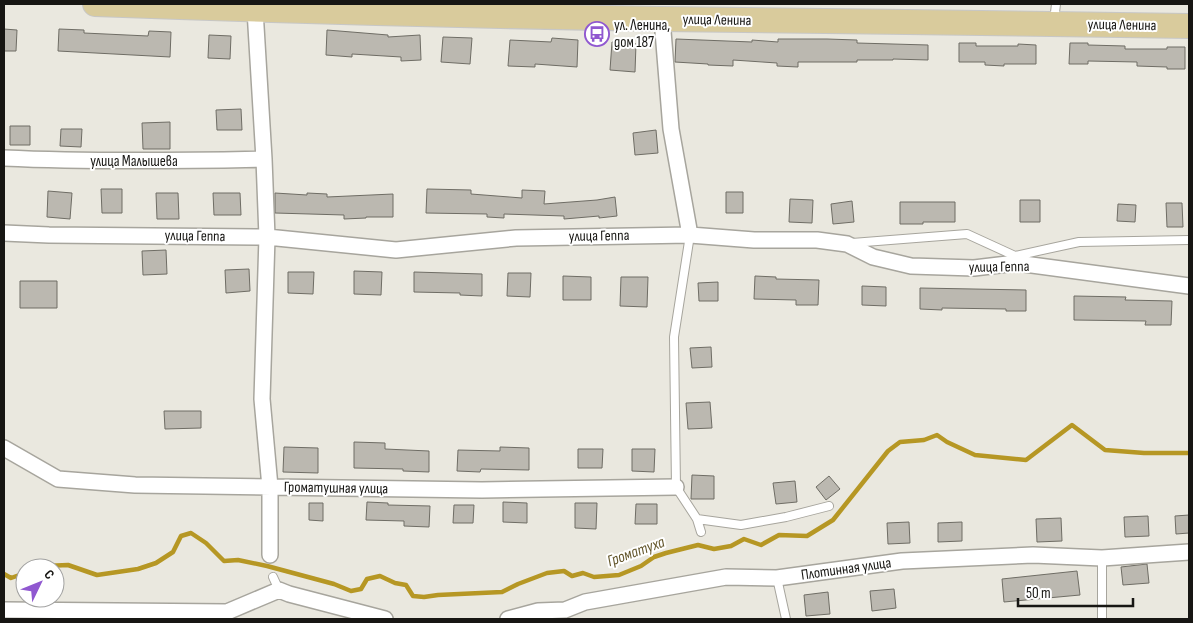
<svg xmlns="http://www.w3.org/2000/svg" width="1193" height="623" font-family="'Sofia Sans Condensed',sans-serif">
<rect width="100%" height="100%" fill="#eae8df"/>
<g fill="none" stroke-linecap="round" stroke-linejoin="round">
<path stroke="#b69724" stroke-width="4.5" d="M39 568 45 566 68 565 97 575 138 569 156 563 173 552 181 536 191 533 206 543 224 561 238 560 267 566 334 584 351 591 361 589 367 579 380 576 395 583 406 585 413 596 424 597 438 595 502 592 518 584 547 573 564 571 572 576 583 573 594 577 619 575 641 566 654 557 666 553 698 545 714 549 731 546 744 539 761 545 779 535 807 536 833 520 888 451 900 442 924 440 937 435 947 442 975 455 1026 460 1072 425 1105 450 1144 453H1189
M4 574 11 578 25 573"/>
</g>
<path fill="#bbb8b0" stroke="#6f6d65" d="M4 29 17 30 16 51H4Z
M59 29 84 30V33L148 36 149 31 171 32 170 57 58 51Z
M327 30 388 35V37L420 35 421 60 401 61V57L352 54V57L326 55Z
M209 35 231 36 230 59 208 58Z
M443 37 472 38 470 64 441 62Z
M552 38 578 40 577 67 535 64V67L508 66 510 40 551 42Z
M676 39 752 42V40L778 42V39H827L857 40V43L928 45V60L893 59V60H857V62H798V67L777 66V63L733 60V66L708 65V64L675 62Z
M612 42 636 44 635 72 610 70Z
M959 43H976V46H1018V44L1036 45V64H1004V66L985 65V62H959Z
M1070 43H1088V45L1125 46V49H1167V47H1185V69H1167V67L1137 66V62L1088 61V64H1069Z
M241 109 242 130H217L216 110Z
M170 122V149H143L142 123Z
M10 126H30V145H10Z
M61 129H82L81 147 60 146Z
M656 130 658 153 635 155 633 133Z
M101 189H122V213H102Z
M427 189 471 190V194L522 198V190L545 191 544 204 597 200 615 197 617 216 599 218V216L564 219V216L504 214V218L487 217V214L426 213Z
M48 191 72 193 70 219 47 217Z
M726 192H743V213H726Z
M156 193H178L179 219H157Z
M213 193H240L241 215H214Z
M275 193 307 195V193L327 194V197L393 194V217H366V218L344 219V215L275 213Z
M790 199 813 200 812 223 789 222Z
M1020 200H1040V222H1020Z
M852 201 854 222 833 224 831 204Z
M900 202H955V222H923V224H900Z
M1166 203H1182L1183 227H1167Z
M1118 204 1136 205 1135 222 1117 221Z
M166 250 167 274 143 275 142 251Z
M249 269 250 291 226 293 225 270Z
M354 271 382 272 381 295 354 294Z
M288 272H314L313 294 288 293Z
M414 272 482 274V296L460 295V293L414 292Z
M508 273H531L530 297 507 296Z
M563 276 591 277V300H563Z
M755 276 776 277V279L819 280 818 305H796V300L754 299Z
M621 277H648L647 307 620 306Z
M20 281H57V308H20Z
M718 282V301H699L698 283Z
M862 286 886 287V306L862 305Z
M920 288 1026 290V311H1006V309L942 308V310L920 309Z
M1074 296 1126 297 1125 300 1172 301 1171 325H1145L1146 321 1074 320Z
M711 347 712 367 692 368 690 348Z
M710 402 712 428 688 429 686 403Z
M164 411H201V428L165 429Z
M354 442 385 443V449L429 451V472L403 471V469L354 468Z
M284 447 318 448V473L283 472Z
M500 447 529 448V470L481 469 480 472 457 471 458 450 500 451Z
M578 449H603L602 468H578Z
M632 449H655L654 472 632 471Z
M692 475 714 476V499H691Z
M829 476 840 489 826 500 816 487Z
M795 481 797 502 776 504 773 483Z
M367 502 388 503V505L430 506 429 527 404 526V521L366 520Z
M503 502 527 503V523L503 522Z
M309 503H323V521L309 520Z
M575 503H597L596 529 575 528Z
M636 504H657V524H635Z
M454 505H474L473 523H453Z
M1189 515V533L1176 534 1175 516Z
M1148 516 1149 536 1125 537 1124 517Z
M1061 518 1062 541 1037 542 1036 519Z
M909 522 910 543 888 544 887 523Z
M962 522V541L938 542V523Z
M1147 564 1149 583 1123 585 1121 567Z
M1077 571 1080 595 1004 602 1002 579Z
M894 589 896 608 872 611 870 591Z
M828 592 830 614 806 616 804 595Z"/>
<g fill="none" stroke-linecap="round" stroke-linejoin="round">
<defs>
<path id="service" d="M1054 21 1056 4
M690 235 674 337 676 487 697 519 701 532
M852 243 967 234 1015 256
M1015 261V256L1079 242 1189 240
M697 519 741 525 786 517 829 506
M1102 558V619
M273 577 279 590
M777 578 786 619"/>
<path id="minor" d="M255 10 264 159 267 237 262 399 270 487V555
M662 19 671 129 690 235
M4 158C90 162 177 161 264 159
M4 233 49 235 267 237 396 250 516 238 690 235 754 240H817L847 244 873 257 911 266 974 268 1016 263 1189 286
M4 448 58 479 135 485 482 490 676 487
M4 610 227 612 279 590 289 594 385 619
M508 619 538 611 565 610 585 602 726 577 777 578 902 561 1033 555 1102 558 1189 552"/>
<path id="primary" d="M95 4C284 11 473 16 661 19 837 22 1013 22 1189 26"/>
</defs>
<use href="#service" stroke="#a7a59d" stroke-width="10"/>
<use href="#minor" stroke="#a7a59d" stroke-width="18"/>
<use href="#primary" stroke="#c7c7c6" stroke-width="26"/>
<use href="#service" stroke="#fff" stroke-width="8"/>
<use href="#minor" stroke="#fff" stroke-width="15"/>
<use href="#primary" stroke="#d9cb9c" stroke-width="24"/>
</g>
<defs>
<symbol id="bus-ring" viewBox="-11 -11 22 22"><circle r="9.5" fill="#fff" stroke="#9058d0" stroke-width="1.5"/><path d="M-5-6H5V4H4V6H2V4H-2V6H-4V4H-5ZM-3.5-4V0h7V-4ZM-3.5 1.2v1.5H-2V1.2ZM2 1.2v1.5H3.5V1.2Z" fill="#9058d0"/></symbol>
</defs>
<g fill-rule="evenodd">
<use href="#bus-ring" x="583" y="20" width="28" height="28"/>
</g>
<g text-anchor="middle" dominant-baseline="central" stroke-width="4" stroke-linejoin="round" paint-order="stroke">
<g font-size="15" fill="#171613" stroke="#fff">
<text transform="translate(717 20) rotate(1)">улица Ленина</text>
<text transform="translate(1122 25) rotate(1)">улица Ленина</text>
<text x="134" y="161">улица Малышева</text>
<text transform="translate(195 236) rotate(1)">улица Геппа</text>
<text transform="translate(599 236) rotate(-1)">улица Геппа</text>
<text transform="translate(999 267) rotate(-1)">улица Геппа</text>
<text transform="translate(336 488) rotate(1)">Громатушная улица</text>
<text transform="translate(846 569) rotate(-8)">Плотинная улица</text>
</g>
<g font-size="15" fill="#171613" stroke="#fff" text-anchor="start">
<text x="614" y="25">ул. Ленина,<tspan x="614" dy="17">дом 187</tspan></text>
</g>
<g font-size="16" font-style="italic" fill="#63562b" stroke="#fff">
<text transform="translate(636 552) rotate(-20)">Громатуха</text>
</g>
</g>
<rect width="1193" height="623" fill="none" stroke="#171613" stroke-width="10"/>
<g transform="translate(40 583) rotate(47)"><circle r="24" fill="#ffffff" stroke="#a2a2a1"/>
<path d="M0-4L9 19L0 12L-9 19Z" fill="#9058d0"/>
<text y="-8" font-size="14" font-weight="bold" text-anchor="middle" fill="#171613">С</text>
</g>
<path d="M1018 598v8h115v-8" fill="none" stroke="#171613" stroke-width="2.5"/>
<text x="1026" y="598" font-size="15" fill="#171613" stroke="#ffffff" stroke-width="4" paint-order="stroke">50 m</text>
</svg>
